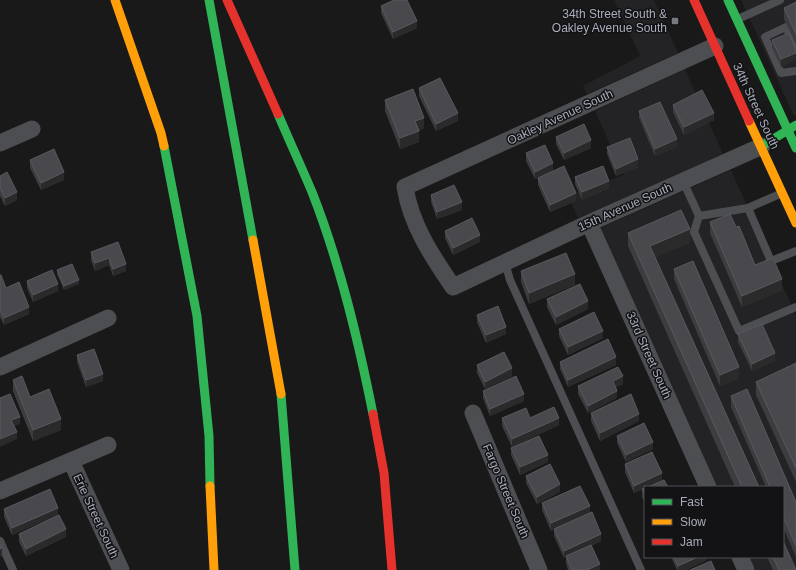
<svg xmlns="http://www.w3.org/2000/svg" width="796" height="570" font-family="Helvetica,sans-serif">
<rect width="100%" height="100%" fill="#191919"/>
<path fill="#232325" d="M614 0H654L678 53 587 94 583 86 640 56Z
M741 0H796V115L794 116Z
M685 69 723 154 578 218 568 196 624 175 595 111Z
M731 170 796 315V570H755L749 557H783V487H717L600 228Z"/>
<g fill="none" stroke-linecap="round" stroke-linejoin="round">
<path stroke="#4d4e52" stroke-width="8" d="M738 19 780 0
M796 48 786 27 765 37 781 73 796 71
M683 181 699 216 748 208 771 261 796 251
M748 208 782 193
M699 216 694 232 739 331 796 307
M505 262 510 280 641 570
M0 541 13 570"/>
<path stroke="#4d4e52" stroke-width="17" d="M715 46 405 187C411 225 432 256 453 287L589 223 762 146
M0 143 32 129
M589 223 708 487
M0 367 108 318
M473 413 539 570
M71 461 121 570
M0 491 108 445
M740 557 746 570"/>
<path stroke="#30b455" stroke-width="9" d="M209 0 253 240
M728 0 796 148
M278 114C289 140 301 166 312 192 340 263 358 339 373 414
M164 146 197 316 209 436 210 486
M762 146 796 125
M281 394 295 570"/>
<path stroke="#ff9f0a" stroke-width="9" d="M115 0 161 133 164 146
M749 121 796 223
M253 240 281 394
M210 486 214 570"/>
<path stroke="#e5322d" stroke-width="9" d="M227 0 278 114
M694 0 749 121
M373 414 384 473 392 570"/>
</g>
<path fill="#3d3d40" d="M796 2V44L784 19V8Z
M381 6 417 28 393 39 381 13Z
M772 40 796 50 781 67 772 48Z
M419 88 458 121 436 131 419 96Z
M385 100 424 128 419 131V142L400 149 385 111Z
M673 105 714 120 684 135 673 112Z
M639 111 677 147 655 156 639 118Z
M556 137 591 148 564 160 556 144Z
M607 147 638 167 616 176 607 154Z
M526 153 553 171 535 179 526 161Z
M30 160 64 180 41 190 30 168Z
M0 176 17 200 5 206 0 196Z
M575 177 609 188 582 200 575 184Z
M538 178 576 201 550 212 538 185Z
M431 195 462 210 437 219 431 202Z
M710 222 736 227 755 265 782 290 742 307 710 233Z
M445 231 480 242 453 255 445 238Z
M628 233 690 243 655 257 759 487H735L628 246Z
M118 242 126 271 113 276 109 265 95 271 91 260V252Z
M674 269 739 378 720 386 674 279Z
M57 270 79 284 64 290 57 274Z
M521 271 575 285 529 304 521 282Z
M0 275 6 288 29 314 4 325 0 317Z
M27 281 58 291 33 302 27 288Z
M547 299 588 309 556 325 547 307Z
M477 315 506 334 486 343 477 322Z
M559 329 603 338 568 355 559 336Z
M738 334 775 361 752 371 738 342Z
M77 355 103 381 86 387 77 362Z
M560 362 616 365 568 387 560 369Z
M796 363V482L756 395V382Z
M477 365 512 376 485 389 477 373Z
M13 380 30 397 61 430 33 441 13 391Z
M623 384 616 387 617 398 588 413 578 394V386Z
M483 391 524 401 490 416 483 398Z
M731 396 796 502V557L783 527V487H766L731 407Z
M591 413 639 421 600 441 591 421Z
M502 418H530L559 425 512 447 502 426Z
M617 436 653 449 626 462 617 443Z
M511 448 548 462 520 475 511 455Z
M625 464 645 488 634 493 625 472Z
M526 476 560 492 537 504 526 483Z
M645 488V503L642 497V489Z
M542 503 590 513 601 541 591 546 600 570H568L566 563V557L564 558 554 536V529L551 531 542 510Z
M4 509 58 515 66 537 26 556 19 542V534L55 516 12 535 4 517Z
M671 557H707V560L686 570H677Z
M767 557H783L796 570H773Z"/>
<path fill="#2a2a2b" d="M417 21V28L393 39V32Z
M796 53V60L781 67V59Z
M458 113V121L436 131V124Z
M714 113V120L684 135V127Z
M424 118V128L415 132V121Z
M419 131V142L400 149V138Z
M677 139V147L655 156V149Z
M591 140V148L564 160V153Z
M638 159V167L616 176V169Z
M553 163V171L535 179V172Z
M64 172V180L41 190V183Z
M609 181V188L582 200V192Z
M17 192V200L5 206V198Z
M576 193V201L550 212V205Z
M462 202V210L437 219V212Z
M690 229V243L650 260V246Z
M480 235V242L453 255V248Z
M109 258V265L95 271V263Z
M126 264V271L113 276V269Z
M575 274V285L529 304V293Z
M782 279V290L742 307V296Z
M79 280V284L64 290V286Z
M58 284V291L33 302V295Z
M588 301V309L556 325V317Z
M29 307V314L4 325V318Z
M506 327V334L486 343V335Z
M603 331V338L568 355V347Z
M775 353V361L752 371V364Z
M616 357V365L568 387V380Z
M739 367V378L720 386V375Z
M512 368V376L485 389V382Z
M103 374V381L86 387V380Z
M623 376V384L613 389V381Z
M617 391V398L588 413V406Z
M524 394V401L490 416V409Z
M639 414V421L600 441V433Z
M20 417V424L11 428V420Z
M559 418V425L512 447V439Z
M61 419V430L33 441V430Z
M17 432V439L0 447V439Z
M653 442V449L626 462V455Z
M548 455V462L520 475V467Z
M662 473V481L648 487H645V488L634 493V486Z
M560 484V492L537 504V497Z
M590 506V514L551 531V523Z
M58 508V515L12 535V528Z
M66 529V537L26 556V549Z
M601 534V541L566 557V556V557L564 558V551Z
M2 548V556L0 557V549Z
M698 557H707V560L686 570H678V566Z
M600 564V570H587Z"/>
<path fill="#49494d" stroke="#58595f" d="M394 0H407L417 21 393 32 381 6Z
M796 2V34L784 8Z
M789 33 796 50V53L781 59 772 40Z
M440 78 458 113 436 124 419 88Z
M413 89 424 118 415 121 419 131 400 138 385 100Z
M702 90 714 113 684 127 673 105Z
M660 102 677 139 655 149 639 111Z
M584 124 591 140 564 153 556 137Z
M630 138 638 159 616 169 607 147Z
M545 145 553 163 535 172 526 153Z
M54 149 64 172 41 183 30 160Z
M564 166 576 193 550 205 538 178Z
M603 166 609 181 582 192 575 177Z
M7 172 17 192 5 198 0 188V176Z
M454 185 462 202 437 212 431 195Z
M681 210 690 229 650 246 759 487H742L628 233Z
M730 214 736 227 739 226 755 265 773 258 782 279 742 296 710 222Z
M472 218 480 235 453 248 445 231Z
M118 242 126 264 113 269 109 258 95 263 91 252Z
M566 253 575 274 529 293 521 271Z
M693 261 739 367 720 375 674 269Z
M72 264 79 280 64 286 57 270Z
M52 270 58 284 33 295 27 281Z
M0 275H1L6 288 19 282 29 307 4 318 0 310Z
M580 284 588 301 556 317 547 299Z
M498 306 506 327 486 335 477 315Z
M594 312 603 331 568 347 559 329Z
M762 324 775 353 752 364 738 334Z
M608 339 616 357 568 380 560 362Z
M94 349 103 374 86 380 77 355Z
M504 352 512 368 485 382 477 365Z
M796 363V468L756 382Z
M618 367 623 376 613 381 617 391 588 406 578 386Z
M22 376 30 397 49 389 61 419 33 430 13 380Z
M516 376 524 394 490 409 483 391Z
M747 389 796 502V546L783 516V487H770L731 396Z
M10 394 20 417 11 420 17 432 0 439V398Z
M631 394 639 414 600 433 591 413Z
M554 407 559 418 512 439 502 418 526 408 530 418Z
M644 423 653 442 626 455 617 436Z
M539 436 548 455 520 467 511 448Z
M652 452 662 473 634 486 625 464Z
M550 464 560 484 537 497 526 476Z
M664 480 668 487H648Z
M580 486 590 506 551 523 542 503Z
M645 488V495L642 489Z
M50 489 58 508 12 528 4 509Z
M592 512 601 534 564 551 554 529Z
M59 515 66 529 26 549 19 534Z
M783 541 796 570H779L773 557H783Z
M0 544 2 548 0 549Z
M591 545 600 564 587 570H572L566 556Z
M674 557H698L678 566Z
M711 561 715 570H690Z"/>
<rect fill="#777982" stroke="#131315" stroke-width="1.5" x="671" y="17" width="8" height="8" rx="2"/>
<g text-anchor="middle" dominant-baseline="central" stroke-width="3" stroke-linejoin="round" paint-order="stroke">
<g font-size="12" fill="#a9adbb" stroke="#131315" text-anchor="end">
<text x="667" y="14">34th Street South &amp;<tspan x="667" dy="14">Oakley Avenue South</tspan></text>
</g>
<g font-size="12" fill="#a9adbb" stroke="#131315">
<text transform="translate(756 106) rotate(65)">34th Street South</text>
<text transform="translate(560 117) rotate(-25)">Oakley Avenue South</text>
<text transform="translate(625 207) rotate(-24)">15th Avenue South</text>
<text transform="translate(649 355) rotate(66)">33rd Street South</text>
<text transform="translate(506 491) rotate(67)">Fargo Street South</text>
<text transform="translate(96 516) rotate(65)">Erie Street South</text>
</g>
</g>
<rect x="644" y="486" width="140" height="72" fill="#131315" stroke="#4f5157"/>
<rect x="652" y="499" width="20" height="6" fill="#30b455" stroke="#4f5157"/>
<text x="680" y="506" font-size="12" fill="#a9adbb">Fast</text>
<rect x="652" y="519" width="20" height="6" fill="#ff9f0a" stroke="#4f5157"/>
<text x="680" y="526" font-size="12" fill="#a9adbb">Slow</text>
<rect x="652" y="539" width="20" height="6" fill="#e5322d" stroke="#4f5157"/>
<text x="680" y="546" font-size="12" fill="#a9adbb">Jam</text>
</svg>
